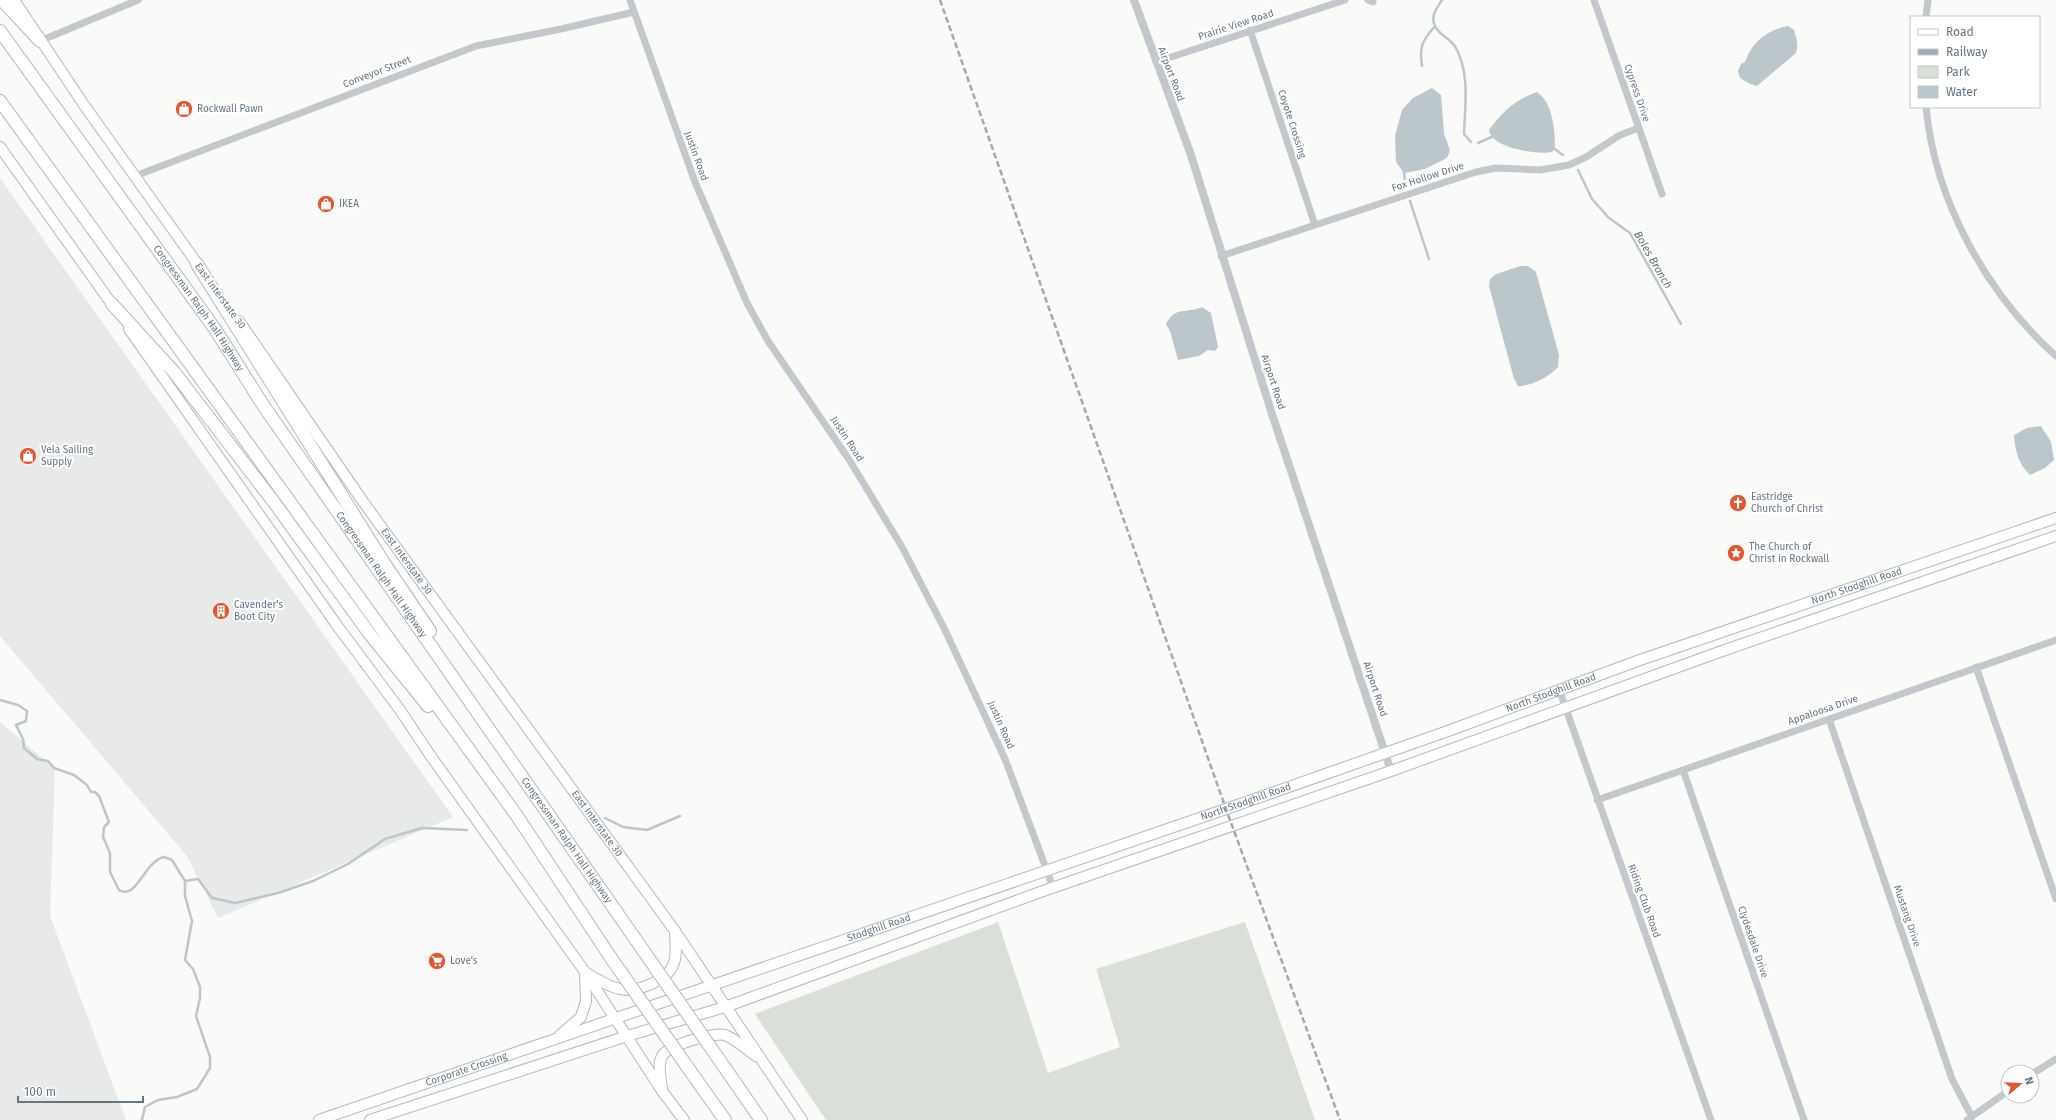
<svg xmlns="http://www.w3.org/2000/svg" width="2056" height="1120" font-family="'Fira Sans',sans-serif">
<rect width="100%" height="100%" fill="#fafaf8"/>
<path fill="#e8e9e9" d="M0 178 453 817 218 918 187 856 0 636Z
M0 722 55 769 50 916 126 1120H0Z"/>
<path fill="#dadfd7" d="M998 922 1048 1073 1120 1047 1096 969 1245 922 1315 1120H826L755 1014Z"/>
<path fill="#bbc7cb" d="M1788 26 1794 30C1796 37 1799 45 1796 53L1757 86 1750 84 1740 78 1738 71 1741 64 1745 62C1752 42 1767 30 1788 26Z
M1432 88 1441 95 1444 134 1450 150 1447 158 1425 169 1404 173 1396 162 1395 136 1402 110 1413 98Z
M1537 92C1553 103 1555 130 1555 147L1552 152C1537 155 1491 148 1489 130 1502 112 1516 99 1537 92Z
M1521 266H1528L1536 272 1559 355 1558 367C1549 377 1532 386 1518 386L1514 379 1489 286 1490 279 1496 274Z
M1202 307 1211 313 1218 347 1215 351 1208 350 1199 356 1178 360 1170 331 1166 324C1175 306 1185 314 1202 307Z
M2041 426 2051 442 2054 460 2045 468 2030 475C2018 463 2015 451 2014 435L2027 428Z"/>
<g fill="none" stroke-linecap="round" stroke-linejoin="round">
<path stroke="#bbc7cb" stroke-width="2.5" d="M1442 0C1437 8 1430 16 1435 26 1439 35 1451 39 1456 48 1470 74 1465 106 1464 134L1471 142
M1422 66C1419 47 1422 41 1435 26
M1478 143 1494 136
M1552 147 1563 155
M1404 170 1405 186
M1578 170 1592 199 1609 218 1630 233 1681 324
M1410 201 1429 259
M0 700 18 705 27 711 26 721 16 725 23 739 24 748 37 759 48 761 54 768 74 775 87 785 91 792H95L99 796 109 822 104 827 103 837 110 853V872L119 890C137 901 144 861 164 857L172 860 185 881V896L192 921 185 960 193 969 200 987V998L196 1016 210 1057V1068L197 1089 177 1097 158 1100 145 1107 142 1120
M605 818 623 827 647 830 680 816
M185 881 198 879 212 898 235 903 278 893 313 881 348 864 385 839 422 828 467 830"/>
<defs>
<g id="secondary">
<path d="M14 0 84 105 201 269"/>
<path d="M0 147 116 310"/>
<path id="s1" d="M239 321 364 503 675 931 802 1120"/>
<path d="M129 329 336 624 400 710 430 755 585 972 662 1091 684 1120"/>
<path d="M586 973C597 979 608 987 620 989 635 993 667 981 673 965 678 955 675 943 675 931"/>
<path d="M560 1035 581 1017 586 1001 585 974"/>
<path d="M662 1089C661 1079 657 1066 662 1056 668 1045 714 1032 725 1035 736 1039 747 1050 756 1056"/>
<path id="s2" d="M319 1120 1226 809 1448 731 1640 660 2056 518"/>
<path d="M370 1120 627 1036 725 1007 1046 890 1391 771 1722 651 2056 536"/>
</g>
<g id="motorway">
<path d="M2 0 40 41"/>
<path id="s3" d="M0 31 215 329 263 405 636 940"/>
<path d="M0 101 517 816 611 958"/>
<path d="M197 264 384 563 430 631"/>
<path d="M112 304 174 372 273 501 369 633 428 706"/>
<path d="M718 1058 761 1120"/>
<path d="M693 1075 725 1120"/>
</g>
</defs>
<use href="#secondary" stroke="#b3babf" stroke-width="12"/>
<use href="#motorway" stroke="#b4b9bd" stroke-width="14"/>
<path stroke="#c3c8cc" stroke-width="7" d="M630 0 695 182 747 303 768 341 850 461 902 547 945 630 1005 759 1053 887
M1368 0 1373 2
M1594 0 1662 194
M1926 17 1928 0
M1250 30 1315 225
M40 41 138 0
M1156 62 1345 0
M1926 107C1935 201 1986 293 2056 356
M135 176 476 46 561 29 634 12
M1221 256 1476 172 1496 168 1540 170 1569 165 1586 157 1620 135 1639 128
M1976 667 2056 899
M1559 689 1711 1120
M1829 719 1952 1079 1972 1117
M1683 770 1804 1120
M1597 800 2056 640
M2032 1074 2056 1059
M1967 1120 2008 1091"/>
<path stroke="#c3c8cc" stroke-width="8" d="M1134 0 1191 155 1272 414 1391 771"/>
<use href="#secondary" stroke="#fff" stroke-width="10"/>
<use href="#motorway" stroke="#fff" stroke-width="12"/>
<path stroke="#a2aab0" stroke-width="2.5" stroke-dasharray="6 3" stroke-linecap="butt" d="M940 0 1226 809 1340 1120"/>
<defs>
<path id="motorway-bridge" d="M636 940 718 1058
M611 958 693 1075"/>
</defs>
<use href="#motorway-bridge" stroke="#b4b9bd" stroke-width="14" stroke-linecap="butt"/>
<use href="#motorway-bridge" stroke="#fff" stroke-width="12"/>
</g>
<defs>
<symbol id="shop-disc" viewBox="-11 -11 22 22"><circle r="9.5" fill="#e4572e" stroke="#fff"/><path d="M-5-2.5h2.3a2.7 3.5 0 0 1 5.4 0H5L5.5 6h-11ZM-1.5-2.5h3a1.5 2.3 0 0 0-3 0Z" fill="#fff"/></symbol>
<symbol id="church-disc" viewBox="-11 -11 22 22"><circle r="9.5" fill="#e4572e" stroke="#fff"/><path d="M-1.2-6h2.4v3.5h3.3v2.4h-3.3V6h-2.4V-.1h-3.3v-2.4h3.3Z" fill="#fff"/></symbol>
<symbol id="sight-disc" viewBox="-11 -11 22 22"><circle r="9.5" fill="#e4572e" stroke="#fff"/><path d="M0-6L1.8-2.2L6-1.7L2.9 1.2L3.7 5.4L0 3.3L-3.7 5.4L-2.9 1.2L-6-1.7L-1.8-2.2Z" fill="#fff"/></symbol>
<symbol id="building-disc" viewBox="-11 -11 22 22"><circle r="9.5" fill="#e4572e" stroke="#fff"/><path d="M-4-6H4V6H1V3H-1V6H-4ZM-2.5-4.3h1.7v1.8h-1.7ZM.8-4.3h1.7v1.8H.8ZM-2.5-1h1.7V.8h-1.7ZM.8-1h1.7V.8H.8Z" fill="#fff"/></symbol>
<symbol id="supermarket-disc" viewBox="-11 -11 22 22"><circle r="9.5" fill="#e4572e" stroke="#fff"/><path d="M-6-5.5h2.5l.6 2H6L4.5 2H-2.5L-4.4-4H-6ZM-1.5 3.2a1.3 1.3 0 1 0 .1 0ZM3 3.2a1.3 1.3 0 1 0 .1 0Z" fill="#fff"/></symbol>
</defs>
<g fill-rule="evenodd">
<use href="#shop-disc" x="174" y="99" width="20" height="20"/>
<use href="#shop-disc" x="316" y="194" width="20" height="20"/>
<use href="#shop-disc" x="18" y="446" width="20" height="20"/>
<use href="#church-disc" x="1728" y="493" width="20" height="20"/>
<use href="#sight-disc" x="1726" y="543" width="20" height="20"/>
<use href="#building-disc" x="211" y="601" width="20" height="20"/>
<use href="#supermarket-disc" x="427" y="951" width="20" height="20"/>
</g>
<g text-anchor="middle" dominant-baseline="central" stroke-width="4" stroke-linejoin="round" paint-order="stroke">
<g font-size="10" fill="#657683" stroke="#fff">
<text transform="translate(1236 25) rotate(-18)">Prairie View Road</text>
<text transform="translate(377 72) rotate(-21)">Conveyor Street</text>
<text transform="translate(1171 74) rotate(69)">Airport Road</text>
<text transform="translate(1637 93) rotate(71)">Cypress Drive</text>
<text transform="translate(1292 124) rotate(72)">Coyote Crossing</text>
<text transform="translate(696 156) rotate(70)">Justin Road</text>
<text transform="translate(1428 177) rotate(-18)">Fox Hollow Drive</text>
<text transform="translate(220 296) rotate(54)">East Interstate 30</text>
<text stroke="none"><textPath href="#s3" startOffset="341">Congressman Ralph Hall Highway</textPath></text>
<text transform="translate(1273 382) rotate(72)">Airport Road</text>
<text transform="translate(847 439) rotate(57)">Justin Road</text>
<text stroke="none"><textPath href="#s1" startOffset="293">East Interstate 30</textPath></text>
<text stroke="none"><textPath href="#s3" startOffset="664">Congressman Ralph Hall Highway</textPath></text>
<text stroke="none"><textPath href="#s2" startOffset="1628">North Stodghill Road</textPath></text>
<text transform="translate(1375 689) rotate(72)">Airport Road</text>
<text stroke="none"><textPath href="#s2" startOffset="1304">North Stodghill Road</textPath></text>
<text transform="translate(1823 710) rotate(-19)">Appaloosa Drive</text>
<text transform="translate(1001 725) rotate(66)">Justin Road</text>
<text stroke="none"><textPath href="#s2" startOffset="980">North Stodghill Road</textPath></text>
<text stroke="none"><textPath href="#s1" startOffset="617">East Interstate 30</textPath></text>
<text stroke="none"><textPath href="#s3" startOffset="988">Congressman Ralph Hall Highway</textPath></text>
<text transform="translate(1644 901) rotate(70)">Riding Club Road</text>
<text transform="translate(1907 916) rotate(71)">Mustang Drive</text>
<text stroke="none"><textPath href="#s2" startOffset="592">Stodghill Road</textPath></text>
<text transform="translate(1753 942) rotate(71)">Clydesdale Drive</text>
<text stroke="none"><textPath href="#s2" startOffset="156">Corporate Crossing</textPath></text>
</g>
<g font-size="10" fill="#657683" stroke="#fff" text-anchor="start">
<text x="197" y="109">Rockwall Pawn</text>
<text x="339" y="204">IKEA</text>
<text x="41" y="450">Vela Sailing<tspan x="41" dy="12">Supply</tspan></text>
<text x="1751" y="497">Eastridge<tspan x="1751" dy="12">Church of Christ</tspan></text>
<text x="1749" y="547">The Church of<tspan x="1749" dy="12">Christ in Rockwall</tspan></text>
<text x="234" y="605">Cavender's<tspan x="234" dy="12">Boot City</tspan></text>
<text x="450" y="961">Love's</text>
</g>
<g font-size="11" font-style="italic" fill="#60757c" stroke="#fff">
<text transform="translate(1653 260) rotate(60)">Boles Branch</text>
</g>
</g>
<rect x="1910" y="16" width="130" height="92" fill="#ffffff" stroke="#c1c8cd"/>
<rect x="1918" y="29" width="20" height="6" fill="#ffffff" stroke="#c1c8cd"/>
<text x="1946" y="36" font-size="12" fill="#657683">Road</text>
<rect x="1918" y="49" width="20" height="6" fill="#a2aab0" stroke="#c1c8cd"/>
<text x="1946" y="56" font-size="12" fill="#657683">Railway</text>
<rect x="1918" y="66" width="20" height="12" fill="#dadfd7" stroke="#c1c8cd"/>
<text x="1946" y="76" font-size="12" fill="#657683">Park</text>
<rect x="1918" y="86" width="20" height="12" fill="#bbc7cb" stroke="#c1c8cd"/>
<text x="1946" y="96" font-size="12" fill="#657683">Water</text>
<g transform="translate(2020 1084) rotate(71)"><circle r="19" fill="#ffffff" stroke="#c1c8cd"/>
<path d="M0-3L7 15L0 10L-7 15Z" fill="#e4572e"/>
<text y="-6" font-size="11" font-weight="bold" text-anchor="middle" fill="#657683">N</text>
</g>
<path d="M18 1096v6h125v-6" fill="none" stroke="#657683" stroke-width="2"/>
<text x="24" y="1096" font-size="12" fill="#657683" stroke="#ffffff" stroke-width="3" paint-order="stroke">100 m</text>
</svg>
